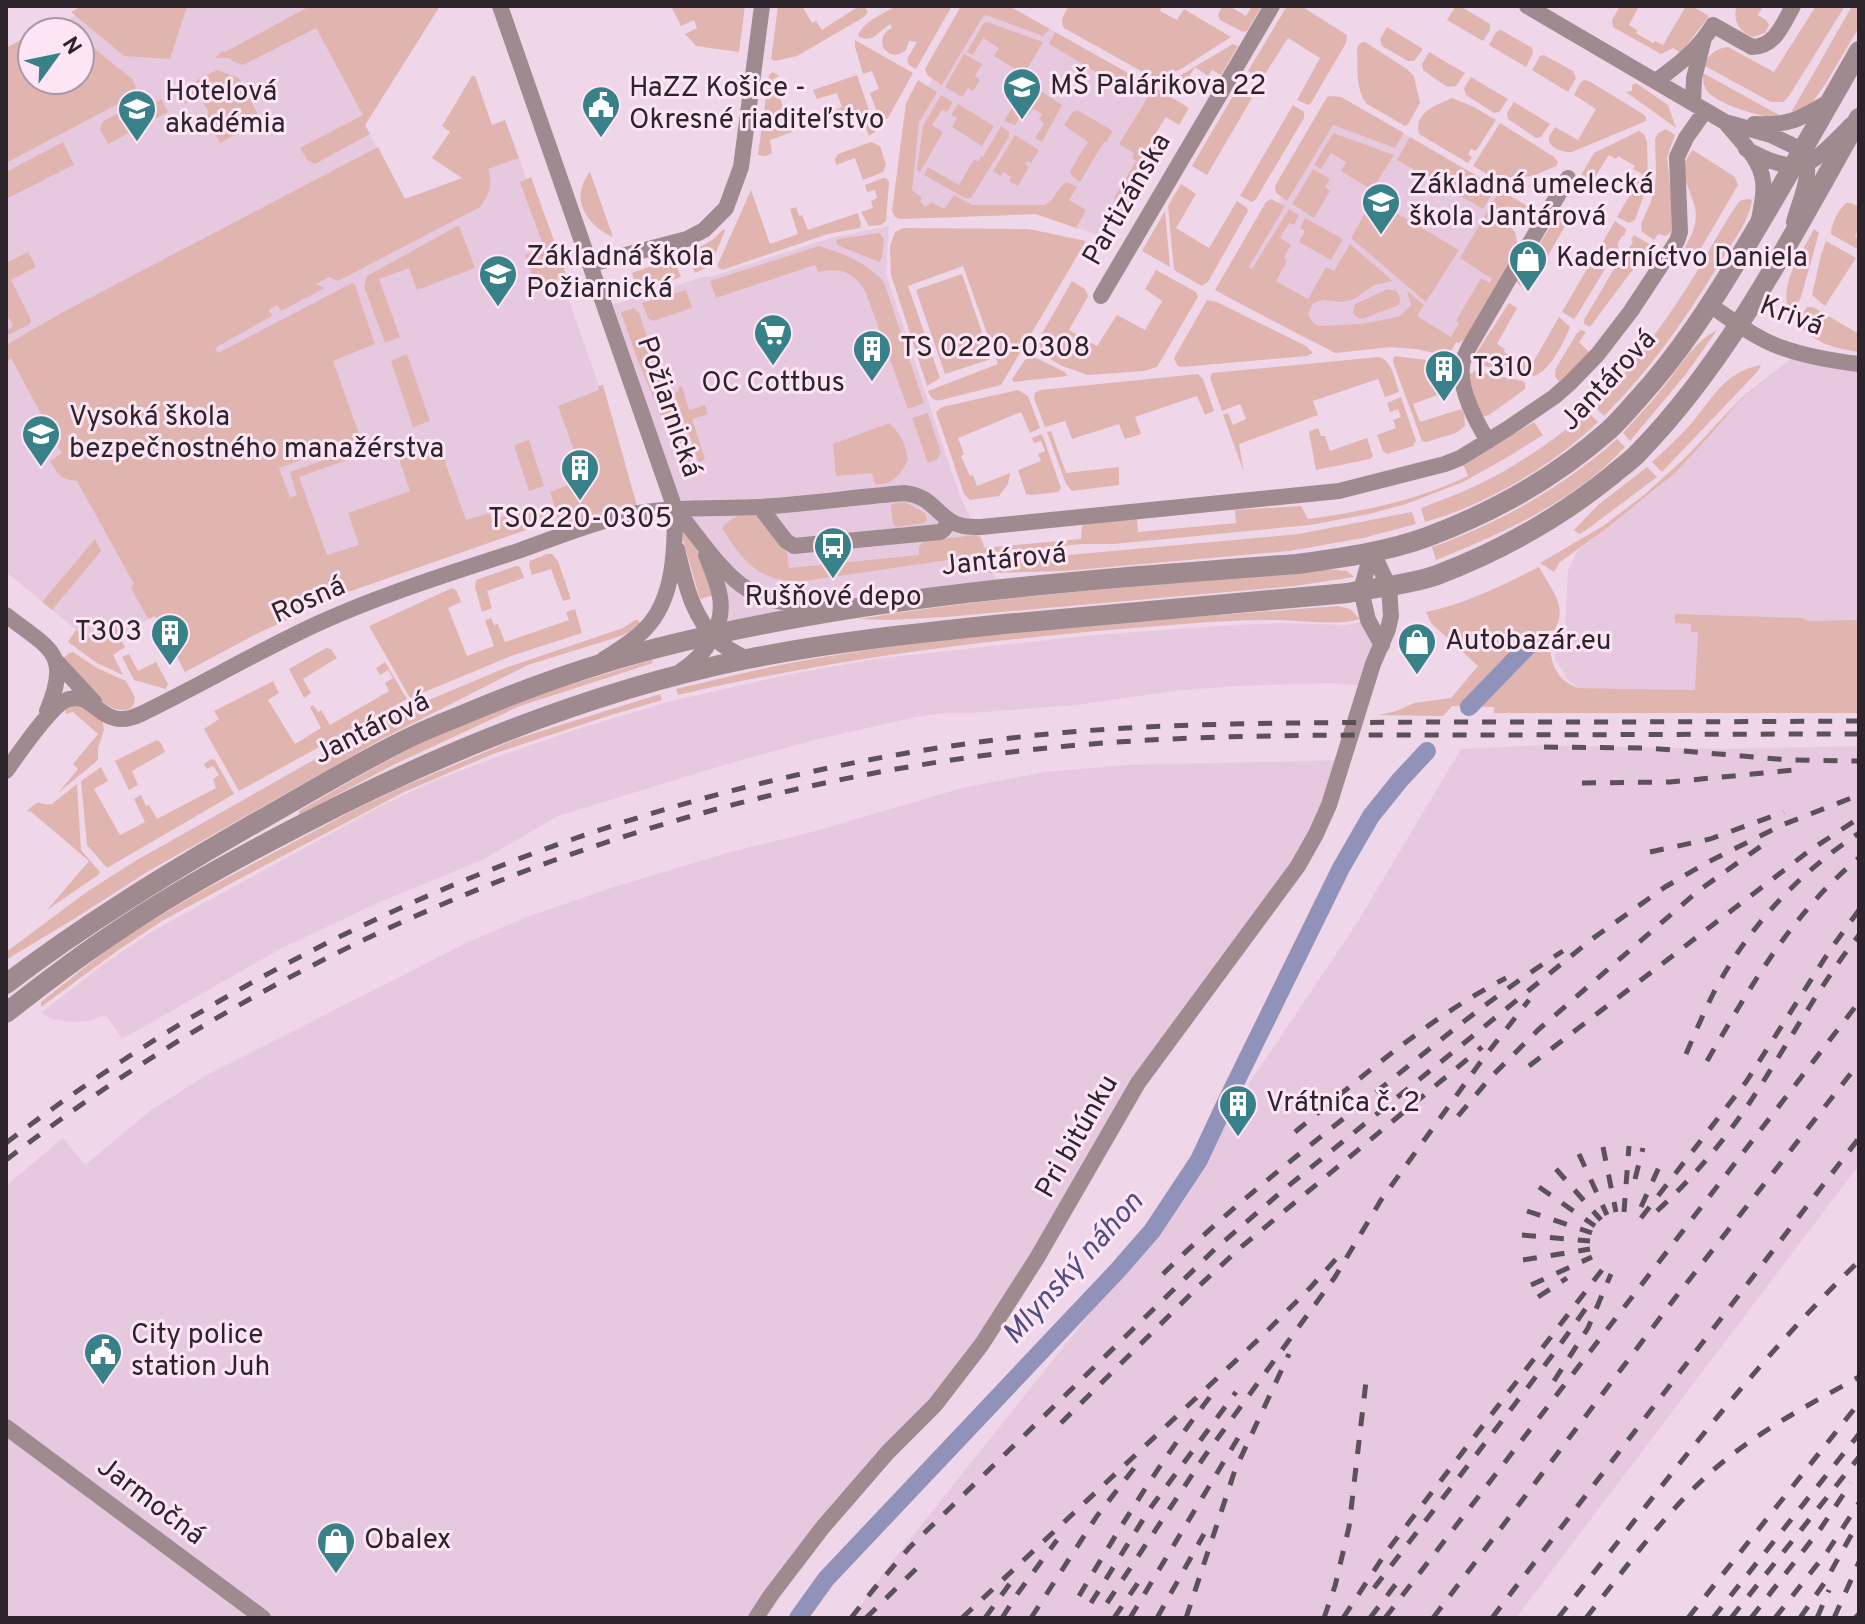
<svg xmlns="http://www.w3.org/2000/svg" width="1865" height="1624" font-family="Overpass,sans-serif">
<rect width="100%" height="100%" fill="#efd7e9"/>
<path fill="#e7c9df" d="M95 6H440L365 126 405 199 519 158 597 380 625 478 563 498 568 515 348 592 256 634 185 672 155 616 95 645 6 572V48L32 34V80H80V32H36L57 21 62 23Z
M974 6H1009L1155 88 1154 151 1103 237 1036 214 900 219 910 118Z
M1341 97 1508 194 1499 208 1507 253 1450 352 1310 341 1223 295Z
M889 226 886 274 948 461 963 503 983 542 999 589 713 636 714 575 675 509 606 307 703 277H710L830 238Z
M1800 352 1859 364V624L1696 690 1578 688 1568 680 1555 659 1557 638 1565 626 1568 571 1577 551 1659 487 1712 433 1739 401 1775 371Z
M1368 620 1382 645 1366 686 1330 683 1238 686 1182 690 1076 705 970 713H943L916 717 814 740 714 768 558 816 482 860 380 902 282 948 122 1039 106 1015 89 1021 71 1022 52 1019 41 1013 101 966 151 932 383 805 434 781 488 760 575 730 671 701 791 674 883 658 1094 635 1233 625 1282 623 1347 625Z
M1540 745 1721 749 1859 746V1165L1516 1618H852L887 1568 1116 1281 1355 926 1461 749Z
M1343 760 1316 834 1138 1083 982 1344 756 1618H6V1186L63 1138 85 1165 150 1111 203 1077 466 943 524 918 614 887 730 852 812 832 962 788 1045 772 1126 765Z"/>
<path fill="#e0b5af" d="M82 6H187L170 59 124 56 71 12Z
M310 6H440L365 125 370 134 315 164 307 160 300 148 363 115 316 28 243 65 232 61 230 58H215L222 51 225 52Z
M671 6H745L739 52 696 46 685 34 697 28 694 20 681 26Z
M778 6H802L812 23 816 21 822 30 859 6H864L868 12 864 17 797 56 775 61 771 59Z
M896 6H952L916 69 909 65 907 59 917 42 909 41 906 50C898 57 891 56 884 49 880 40 883 32 892 28L891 24C878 30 874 45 858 36 862 22 883 14 896 6Z
M961 6H1009L1050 29 1043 36 986 15 982 18 942 85 928 76 925 69Z
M1069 6H1162L1160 11 1177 20 1184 9 1231 37 1181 69 1169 75 1158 77 1148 75 1064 28C1059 20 1065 13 1069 6Z
M1222 6H1229L1246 16 1252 6H1262L1247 31 1243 32 1220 20 1218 15Z
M1287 6H1301L1347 35 1346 43 1311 103 1308 105 1297 100 1320 58 1288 38 1262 79 1248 71Z
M1456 6H1460L1490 24V30L1483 41 1447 20Z
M1620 6H1639L1629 25 1637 30 1636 33 1653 43 1655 41 1663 45 1686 6H1692L1709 16 1681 53 1673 48 1661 54 1613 27 1612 20Z
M1737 6H1763L1758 15 1766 20 1769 25 1765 33 1753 37C1739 32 1732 20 1737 6Z
M1816 6H1845L1789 96 1783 102H1771L1703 65C1709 55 1716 48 1728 47L1774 72Z
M1852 6H1859V27L1826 83 1812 103 1788 118Z
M987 22 1043 42 1024 74 994 56 999 48 983 38 973 55 967 52 983 24Z
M1387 27 1423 49 1414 61H1408L1382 46 1380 39Z
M1501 30 1532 48 1533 53 1526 67 1489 45 1496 32Z
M1055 32 1142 81 1134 95 1049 44Z
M32 34V80H80V37L132 79C136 84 137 90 133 96L6 163V48Z
M855 40 913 73 888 118 885 120 879 118 870 93 879 89 872 71 863 74 855 47Z
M1365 42 1407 69 1414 76 1420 103 1408 124 1405 126 1367 104C1355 90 1358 66 1357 48L1360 43Z
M1233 44 1238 46 1221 75 1212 70 1208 76 1195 67 1183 87 1187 90 1183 96 1170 87 1171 81Z
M1429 52 1465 73 1456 86 1447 87 1423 70 1422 64Z
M964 54 982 64 975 76 980 80 973 91 968 88 962 97 945 87Z
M1544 55 1573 71 1576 78 1568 92 1532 70 1540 56Z
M217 70 239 78 261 121 220 143 206 118 208 116V111L201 99 196 98 185 104 178 90Z
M773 72 779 76 773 79 792 132 770 140 772 153 766 156 758 155 769 75Z
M1703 73 1779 115 1777 119C1760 116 1719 105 1708 92 1703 86 1703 80 1703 73Z
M857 75 876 131 869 136 859 109 830 119 829 113 842 107 837 93 817 99 813 90Z
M472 76H475L492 125 505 120 519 158 488 169C493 184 490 194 480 207L338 281 329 277 316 284 325 288 281 311 277 305 269 310 272 316 215 348 218 353 350 284 353 283 355 285 375 344 333 361 361 439 279 468 290 498 297 495 290 472 364 446 367 453 299 477 327 555 359 545 348 513 410 491 399 459 439 445 466 520 489 513 493 520 534 505 549 522 348 592 256 634 185 672 155 616 148 619 131 588 134 584 77 481C59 479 59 475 50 461L62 453 11 358 6 363V345L65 311 378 147 405 199 462 178 432 158 450 132 442 126Z
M1471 77 1508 99 1499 112 1494 113 1466 95 1464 88Z
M918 80 937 92 919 123 912 190 922 198 920 202 926 207 931 202 944 209 954 195 972 205H1045C1055 200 1057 187 1067 182L1077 187 1069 200 1086 210 1076 228 1036 214 900 219 895 217 892 211 906 103Z
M1584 80 1589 81 1643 114 1646 117V121L1572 152C1564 153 1547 148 1549 137 1549 136 1555 128 1555 127L1578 140 1596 109 1574 95 1580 83Z
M1027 82 1062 105 1042 142 1035 138 1044 124 1039 119 1042 114 1033 109 1029 114 1024 111 1015 125 1004 121Z
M1636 83 1668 105 1676 128 1626 92 1632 91V85Z
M1154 87 1189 108 1179 125 1166 117 1154 136 1167 144 1118 229 1111 224 1122 204 1114 198 1136 161 1132 158 1134 153 1119 144Z
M1237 89 1252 98 1207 175 1192 166Z
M941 95 953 102 947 112 942 110 932 125 943 132 920 172 917 170 923 126Z
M1330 96 1341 97 1404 133 1395 148 1333 125 1287 201 1276 193 1275 186 1327 97Z
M1452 98 1472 106 1496 120 1476 151 1471 149 1468 154 1472 157 1468 163 1419 134C1413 113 1436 105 1452 98Z
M161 99 168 112 108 144 100 130 102 122 122 111 137 115Z
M1514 102 1550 124 1541 137 1536 138 1508 119 1507 113Z
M958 104 994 126 982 146 952 127 957 118 951 115Z
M1293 105 1304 112V118L1256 199 1252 202 1240 196Z
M1077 110 1113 131 1106 143 1104 142 1080 182 1072 176 1070 171 1088 142 1064 125 1072 113Z
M1500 123 1554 157 1558 162 1556 166 1533 176 1494 178 1473 166Z
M1001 126 1009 132V137L971 198H965L924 175 928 167 959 185 974 159 978 162 981 156 983 157Z
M1666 129 1675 135 1667 157 1671 196 1672 231 1666 236 1658 234 1654 240 1642 232 1641 224 1650 204 1655 186 1656 173 1655 139 1658 133Z
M1639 131 1644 134 1647 142 1648 183 1635 220 1629 223 1617 217 1642 174 1633 169 1635 166 1618 156 1616 159 1609 155 1584 194 1574 187 1594 153Z
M1333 133 1394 155 1372 190 1341 171 1346 162 1331 153 1321 169 1314 165Z
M1015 135 1039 150 1031 163 1028 161 1025 164 1029 167 1018 186 1009 181 1011 177 1004 172 1001 176 993 171Z
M1410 137 1496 187 1483 209 1397 160Z
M63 142 74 165 61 171 59 168 60 172 47 178 45 175 46 179 6 199V172Z
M871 142 880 146 886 165 883 172 863 180 855 158 836 165 835 159 838 154Z
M1693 150 1735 177 1738 185 1697 255 1685 247C1693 234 1699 220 1694 204 1688 185 1676 167 1693 150Z
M1313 169 1330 179 1325 187 1330 191 1314 218 1292 204Z
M590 172 613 237C586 225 569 198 590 172Z
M531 177 566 274 565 276 536 287 525 255 544 248 520 182Z
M883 178H886L889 182 886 221 881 225 869 226 861 212 873 208 871 201 877 198 875 190 867 192 865 185Z
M1181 184 1196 194 1176 228 1209 248 1237 201 1246 207 1248 211 1208 282 1202 286 1174 270 1168 206Z
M751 190 770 244 798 234 790 209 796 207 799 216 802 215 808 230 858 213 861 224 860 228 828 234 722 270 718 267V264Z
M1500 190 1534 210H1518L1507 206 1501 217 1515 232 1518 248 1465 339 1459 343 1456 342 1452 349 1454 358 1417 349 1391 347 1335 353 1215 290 1266 202 1271 199 1285 206 1249 267 1252 269 1289 209 1299 215 1294 225 1289 223 1280 238 1291 245 1284 257 1287 261 1276 281 1308 299 1326 267 1334 271 1350 244 1393 281 1374 285 1354 299 1343 302 1324 300 1313 303 1308 315 1314 324 1319 326 1361 324 1388 319 1400 316 1411 305 1407 291 1424 305 1417 316 1451 337 1459 323 1456 321 1481 278 1490 283 1492 279 1460 258Z
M1373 199 1459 250 1426 302 1351 238Z
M1748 199 1752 200C1749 221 1735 238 1724 256 1688 315 1654 366 1604 416L1595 407C1629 370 1659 331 1686 289 1704 261 1719 231 1738 203L1742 200Z
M1846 203H1851L1859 207V228L1855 236 1859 239V250L1831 234C1831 224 1839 209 1846 203Z
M1561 209 1572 214 1528 290 1518 284 1517 281Z
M1165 211 1170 267 1142 251Z
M1305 218 1343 239 1331 260 1299 242 1305 231 1300 228Z
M1615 221 1626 229 1624 236H1622L1617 245 1619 246 1577 315 1574 319 1562 312Z
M459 225 475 268 417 290 409 268 379 279 400 337 385 343 364 286 367 276Z
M903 228 1029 229 1086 241 1001 385 941 400C933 401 931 398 928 391L998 364 963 266 908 286 940 378 927 386 891 275 890 246 895 232Z
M724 229 725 231 710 266 695 273 690 260 693 251 712 240Z
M1814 229 1819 233 1801 297 1791 316C1776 286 1801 255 1814 229Z
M879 233 884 239 882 257 879 262 837 245 836 241 839 239Z
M1634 235 1651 245 1590 327 1584 324V320L1625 250 1627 251 1633 242 1631 240Z
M1826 241 1856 258 1825 306 1812 295 1821 255Z
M819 246C843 253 867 263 884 282L924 403 908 409 866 293C855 272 840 267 818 272L815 265 716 298 710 281Z
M28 252 36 267 11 280 31 320 30 324 6 336V331L13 326 6 313V263Z
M665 261 676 265 681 277 638 291 632 273Z
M1156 270 1196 292 1198 297 1157 367 1144 371 1088 375 1062 366 1035 350 1037 342 1072 281 1085 289 1088 296 1069 330 1097 346 1117 315 1145 330 1162 301 1145 289Z
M962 274 991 359 945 374 916 290Z
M1388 289 1396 291C1400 296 1401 299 1399 305L1362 319 1355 316 1353 312 1355 304Z
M686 290 692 308 653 321 648 318 642 303Z
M1207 300 1217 302 1306 346 1313 353 1307 356 1182 367 1178 366 1174 359 1175 356Z
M1509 303 1517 308 1497 344 1505 349 1504 352 1520 361 1522 359 1532 364 1559 317 1570 327C1565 341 1549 372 1534 376L1478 365 1474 361 1475 355Z
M1807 307H1813L1859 334V352C1833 348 1814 343 1797 322Z
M634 308 639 313 695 475 691 477C664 424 639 369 621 312Z
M1581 330 1586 332 1579 342 1589 352 1582 362 1559 382 1555 376 1556 368 1577 333Z
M1717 330 1686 374 1630 441 1623 433C1637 417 1652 402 1665 385 1681 365 1694 342 1717 330Z
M407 354 430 421 413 427 391 361Z
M1395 356 1434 361 1455 368V387L1454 389 1413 404 1420 422 1461 409 1464 413 1465 426 1456 433 1426 442 1422 441 1393 362V359Z
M1029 357 1036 358 1065 372 1067 376 1014 382 1012 379 1025 360Z
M1379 357C1392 360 1395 380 1399 392L1385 397 1378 379 1313 401 1318 415 1239 444 1244 472 1223 415 1228 413 1233 425 1246 419 1240 404 1222 411 1210 378 1212 373Z
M1761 365 1758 371 1662 472 1652 462C1665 450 1678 438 1689 426 1713 399 1723 372 1761 365Z
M1475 371 1522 381 1525 383V389L1489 415 1480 417 1470 379V374Z
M1775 371 1739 401 1712 433 1675 473 1607 528 1560 562 1554 572 1540 563 1603 526 1644 495 1687 456 1740 399Z
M1198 374 1203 379 1214 411 1205 415 1197 396 1135 417 1141 434 1125 439 1119 424 1072 439 1065 421 1045 427 1034 398 1035 393 1040 390Z
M603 385 637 506 617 507 567 525 564 516 558 518 550 492 584 479 558 406 599 390 598 386Z
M682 386 689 410 705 405 708 414 692 419 705 459 699 463 674 393 679 391 678 388Z
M1018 390 1028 396 1040 428 1030 433 1021 412 958 438 964 454 961 456 970 476 973 475 977 486 1010 473 1008 484 999 496 970 500 964 494 936 412 942 407Z
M1401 397 1416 441 1413 446 1387 454 1383 451 1377 435 1396 428 1393 420 1401 417 1398 409 1390 412 1387 403Z
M1588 412 1598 422C1552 466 1486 505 1425 522L1421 508C1438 501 1456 495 1473 487 1514 468 1553 441 1588 412Z
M928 413 941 453 936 460 928 463 912 418Z
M1534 422 1543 435 1506 458 1463 482 1406 504 1369 514 1310 525 1113 544H1081L989 554 804 581C760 583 744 563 722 528 729 518 745 511 757 516L787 553 789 568 919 555V547L924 541 976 535 981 538 984 548 1081 539 1082 526 1087 524 1137 519 1138 532 1236 523 1235 510 1301 506 1308 519C1362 512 1418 500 1468 476L1463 464Z
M889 423C901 433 906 446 908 460 901 474 891 487 875 484L872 473 836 476 833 444Z
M1318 428 1321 436H1325L1330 451 1367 438 1373 456 1370 459 1316 470 1309 433 1310 431Z
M1051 431 1066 473 1119 467V485L1072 491 1066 484 1047 432Z
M1042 434 1061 488 1058 492 1032 495 1026 494 1018 470 1041 461 1038 454 1045 451 1041 441 1034 443 1032 438Z
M1617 439 1625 447C1575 501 1503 533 1436 560L1432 547C1500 523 1563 487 1617 439Z
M529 440 544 486 529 491 514 445Z
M1647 467 1657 477 1585 531 1579 534 1574 530 1598 505Z
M905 502 925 513 927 519 925 523 896 527 893 525 891 505 895 503Z
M1412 512 1416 524 1363 538 1289 551 1065 571 948 574 947 568 1012 560 1299 534Z
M683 530 690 532 714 595 700 599 681 533Z
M95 539 101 551 52 610 42 602Z
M547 554H552L558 561 571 599 563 601 551 569 532 575 529 565 530 561Z
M516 566 520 567 524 578 487 591 492 608 482 612 475 587 476 580Z
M1539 567C1551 590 1569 606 1554 631L1550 630C1549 655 1551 678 1578 688L1695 690 1698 632H1691V624L1675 623V614L1802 618 1809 621 1859 620V713H1494V707L1452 706 1443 716 1379 715 1396 711 1414 703 1451 698 1478 666 1431 623 1426 612C1466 604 1503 585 1539 567Z
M1323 569 1347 571 1354 577 1295 586 946 617 889 620 859 619C1000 596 1141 586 1283 574Z
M452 588 457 591 461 602 448 608 467 656 494 646 485 620 491 618 494 625 498 624 505 642 569 620 566 612 575 609 582 633 511 656 410 698 369 626Z
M1338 606 1350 609 1360 619C1336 627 1295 619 1269 620 1237 620 1204 622 1172 625 1006 637 840 657 678 695L676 689C718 679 759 669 801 661 978 629 1159 620 1338 606Z
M119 619H122L127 630 118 634 125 647 113 655 123 675 97 663 68 642 76 630 87 638Z
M635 620H638L640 623 634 629 621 636 528 665 382 739 147 872 77 917 6 960V952L88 891 137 860 365 731 405 710 505 668 623 628Z
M326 648 331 649 337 658 303 679 311 693 304 698 289 669Z
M73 652 97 668 126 681 135 697C134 705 133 709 124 710 102 712 76 674 62 659L69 653Z
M129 654 138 671 156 662 168 684 166 689 134 680 122 657Z
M652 660 653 663 520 706 393 765 299 815V811C352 780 405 749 461 725 523 698 588 679 652 660Z
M385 662 407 699 239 791 204 729 219 719 214 711 273 681 279 693 268 700 295 744 321 728 310 707 313 705 318 712 321 710 330 725 389 691 385 683 393 678 388 670 380 675 376 668Z
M660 694 662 700 611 715 493 754 404 792 230 884 162 921 117 951 41 1007V1002L108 949 151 921 202 891 354 810 402 787 516 739Z
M73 705 93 713 102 719 104 730 98 748V760L58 793 78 769 73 764 98 734 73 712 65 714 67 707Z
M157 740 161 743 165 752 132 771 138 785 129 790 115 761Z
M211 759 215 760 234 794 107 868 87 845 81 781 101 767 108 781 94 789 120 835 145 822 134 799 141 795 146 806 149 805 157 819 216 788 213 779 219 775 213 766 207 769 204 764Z
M77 784 81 850 100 872 98 875 47 910 89 861 30 811 26 812C42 796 36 806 52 804Z"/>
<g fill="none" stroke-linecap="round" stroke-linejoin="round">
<path stroke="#9092b9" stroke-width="18" d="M1469 707 1530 644
M798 1618 826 1579 1118 1270 1152 1231 1199 1160 1227 1100 1341 868 1371 816 1400 780 1427 751"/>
<path stroke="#9e8a8f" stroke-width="16" d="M500 6 675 509C675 547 675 599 645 629 634 641 618 650 604 659
M1527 6 1725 122 1771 135 1802 150C1815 173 1800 198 1794 222
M1656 81C1678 65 1699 49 1713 25L1752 47C1775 47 1783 24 1793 6
M1693 103 1694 78 1703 42
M1725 122C1738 138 1761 159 1763 181 1765 194 1761 207 1759 220
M1754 124C1790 126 1800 119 1830 101
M1746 149C1763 158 1788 171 1807 163 1819 159 1841 135 1851 125
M591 264 687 239 704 230 726 208 741 167 762 6
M1101 296 1272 6
M1710 305C1732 320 1755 338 1780 347 1805 356 1833 361 1859 364
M1488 441C1476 422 1459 389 1462 366 1463 359 1466 353 1469 347L1568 178
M760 507 786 541 794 546 940 532 944 529 949 520
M675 509C696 533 720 572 747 589 770 603 800 605 826 609
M677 549C685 582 692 618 719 642 727 649 737 654 747 659
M1372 551 1361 590 1368 620 1382 645
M6 615C49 649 72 652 47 711
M57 662 94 702
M681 671C705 656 725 626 720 597 718 583 711 568 706 555
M6 771C18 755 52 703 69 699 97 692 101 733 141 714 201 685 258 651 319 623 383 594 451 573 518 551 553 539 590 523 627 515 671 506 715 509 759 507 808 504 856 497 904 493 929 496 931 507 949 520 958 527 970 527 981 527L1339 491 1445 464 1460 458 1507 429 1554 397 1570 383 1598 354 1631 311 1677 241 1680 232 1677 157 1686 138 1705 111
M6 1427 263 1618
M756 1618 771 1595 823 1527 888 1452 935 1405 982 1344 1037 1258 1138 1083 1298 866 1316 834 1329 805 1373 664 1388 629 1391 616 1389 587 1372 551"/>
<path stroke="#9e8a8f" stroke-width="20" d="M6 984C86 923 170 872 257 822 307 794 357 763 409 738 425 730 443 723 460 716 524 689 590 665 657 648 866 595 1082 580 1297 564 1340 558 1386 552 1427 537 1494 512 1556 477 1609 430 1620 420 1629 409 1638 399 1679 354 1712 303 1743 251 1783 185 1821 118 1859 51
M6 1013C44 983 82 954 122 928 178 890 237 858 297 827 439 753 589 691 747 659 832 642 918 633 1004 624 1118 613 1233 604 1348 593 1378 587 1409 585 1437 575 1500 551 1559 518 1611 476 1620 468 1631 461 1639 452 1730 359 1795 231 1859 118"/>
<path stroke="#5c5059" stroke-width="5" stroke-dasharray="14 14" stroke-linecap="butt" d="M1544 747 1648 748 1789 760 1859 761
M1582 783 1670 782 1805 769
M1650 852 1710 839 1784 812
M1686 1054C1695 1033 1704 1012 1714 992 1749 926 1798 874 1859 833
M1707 1061C1751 986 1791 914 1859 858
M1529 1066 1809 851 1859 818
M1458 1116 1490 1078 1538 1030 1698 891 1764 844
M1295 1132C1362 1077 1428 1018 1506 978
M6 1143C309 912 678 769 1058 733 1181 722 1305 723 1429 722 1572 722 1716 722 1859 721
M1603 1147 1616 1212
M1579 1154 1607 1215
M6 1160C309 926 677 784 1057 747 1180 735 1305 735 1429 735 1572 735 1716 734 1859 734
M1556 1169 1601 1220
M1635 1179 1643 1148
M1539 1187 1595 1226
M1641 1207 1664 1156
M1527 1211 1592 1233
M1657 1211C1693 1178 1725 1140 1752 1099 1788 1044 1819 986 1859 935
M1624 1212 1629 1146
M1641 1218 1746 1082 1830 950 1859 910
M1522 1235 1590 1241
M1523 1260 1590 1249
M1163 1274C1225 1212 1294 1158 1363 1103 1428 1050 1492 996 1563 951
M1531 1285 1592 1257
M1538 1297 1567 1278
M1554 1381 1588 1328 1611 1274
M1061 1423 1199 1286 1240 1248 1482 1047
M1374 1588 1554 1353 1589 1304
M1079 1596C1121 1526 1162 1458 1213 1393
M1091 1603 1149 1510 1236 1392
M1107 1603 1204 1457 1335 1277 1381 1200 1482 1060 1529 1000
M851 1618 873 1590 909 1548 1215 1249 1287 1187 1592 939 1665 887 1708 862 1782 825 1859 795
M866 1618 921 1564
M962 1618 1262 1336 1310 1288 1336 1259
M985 1618 1011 1582
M1002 1618 1018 1593 1057 1540
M1031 1618 1097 1516 1135 1467
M1114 1618 1144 1574
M1130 1618 1241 1433
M1157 1618 1204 1534
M1186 1618 1235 1470 1289 1354
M1324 1618 1335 1586 1349 1527 1367 1373
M1343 1618 1387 1551 1602 1270
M1370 1618 1399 1580
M1385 1618 1859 1002
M1433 1618 1675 1298 1859 1063
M1492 1618 1859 1138
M1558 1618C1655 1496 1747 1370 1859 1261
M1586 1618C1629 1564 1670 1505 1724 1461 1766 1427 1812 1403 1859 1377
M1688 1618 1859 1403
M1713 1618 1859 1434
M1731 1618 1859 1457
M1751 1618 1821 1528 1851 1483
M1775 1618 1827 1552 1859 1503
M1800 1618 1825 1582 1854 1530
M1817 1618 1829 1590
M1834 1618 1859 1562
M1855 1618 1859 1614"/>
</g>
<defs>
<symbol id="school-pin" viewBox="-11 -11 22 30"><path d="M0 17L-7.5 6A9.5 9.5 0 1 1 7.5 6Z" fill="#398188" stroke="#fde5f6"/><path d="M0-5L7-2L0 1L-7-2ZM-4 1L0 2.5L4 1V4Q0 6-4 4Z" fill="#fff"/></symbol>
<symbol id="civic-pin" viewBox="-11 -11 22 30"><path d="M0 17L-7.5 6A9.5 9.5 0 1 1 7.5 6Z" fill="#398188" stroke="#fde5f6"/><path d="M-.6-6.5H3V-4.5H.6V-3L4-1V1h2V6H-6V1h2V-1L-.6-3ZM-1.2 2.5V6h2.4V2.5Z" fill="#fff"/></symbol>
<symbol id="shop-pin" viewBox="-11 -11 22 30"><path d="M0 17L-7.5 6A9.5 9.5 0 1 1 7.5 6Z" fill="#398188" stroke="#fde5f6"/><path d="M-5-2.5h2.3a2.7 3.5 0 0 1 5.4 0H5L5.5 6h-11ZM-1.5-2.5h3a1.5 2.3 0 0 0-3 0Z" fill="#fff"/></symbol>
<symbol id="supermarket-pin" viewBox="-11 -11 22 30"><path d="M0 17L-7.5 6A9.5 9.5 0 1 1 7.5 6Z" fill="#398188" stroke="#fde5f6"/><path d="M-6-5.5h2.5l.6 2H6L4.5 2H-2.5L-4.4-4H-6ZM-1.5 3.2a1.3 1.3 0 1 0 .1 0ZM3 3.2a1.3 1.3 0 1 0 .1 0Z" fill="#fff"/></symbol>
<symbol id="building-pin" viewBox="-11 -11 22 30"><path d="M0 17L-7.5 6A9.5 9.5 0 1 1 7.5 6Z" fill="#398188" stroke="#fde5f6"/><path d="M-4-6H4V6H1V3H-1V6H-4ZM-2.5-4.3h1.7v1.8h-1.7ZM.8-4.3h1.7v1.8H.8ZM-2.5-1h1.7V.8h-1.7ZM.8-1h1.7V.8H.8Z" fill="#fff"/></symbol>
<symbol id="university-pin" viewBox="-11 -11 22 30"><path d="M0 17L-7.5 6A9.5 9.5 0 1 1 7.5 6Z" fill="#398188" stroke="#fde5f6"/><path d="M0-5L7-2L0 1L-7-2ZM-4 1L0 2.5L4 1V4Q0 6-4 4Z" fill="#fff"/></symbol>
<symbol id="bus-pin" viewBox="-11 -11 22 30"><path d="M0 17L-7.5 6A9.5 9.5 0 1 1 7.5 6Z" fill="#398188" stroke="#fde5f6"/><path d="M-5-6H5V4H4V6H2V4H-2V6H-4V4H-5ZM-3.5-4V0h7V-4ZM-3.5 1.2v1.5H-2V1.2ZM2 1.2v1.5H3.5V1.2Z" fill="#fff"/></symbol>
</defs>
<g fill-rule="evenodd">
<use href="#school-pin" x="1000" y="65" width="44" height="60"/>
<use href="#civic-pin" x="579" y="83" width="44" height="60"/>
<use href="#school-pin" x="115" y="87" width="44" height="60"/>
<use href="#school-pin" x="1359" y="180" width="44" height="60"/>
<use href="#shop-pin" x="1506" y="237" width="44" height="60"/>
<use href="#school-pin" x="476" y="252" width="44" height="60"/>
<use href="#supermarket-pin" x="751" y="311" width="44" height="60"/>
<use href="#building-pin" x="850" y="327" width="44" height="60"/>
<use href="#building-pin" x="1422" y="347" width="44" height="60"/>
<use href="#university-pin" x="19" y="412" width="44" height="60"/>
<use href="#building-pin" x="558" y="446" width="44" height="60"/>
<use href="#bus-pin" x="811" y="524" width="44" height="60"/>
<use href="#building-pin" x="148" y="611" width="44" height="60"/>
<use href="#shop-pin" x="1395" y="620" width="44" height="60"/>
<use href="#building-pin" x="1216" y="1082" width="44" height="60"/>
<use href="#civic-pin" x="81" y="1330" width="44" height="60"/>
<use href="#shop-pin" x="314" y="1519" width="44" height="60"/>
</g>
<g text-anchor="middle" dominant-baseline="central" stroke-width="6" stroke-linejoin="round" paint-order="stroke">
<g font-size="28" fill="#2c242a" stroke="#fde5f6" text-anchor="start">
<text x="1050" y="87">MŠ Palárikova 22</text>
<text x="629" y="89">HaZZ Košice -<tspan x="629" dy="32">Okresné riaditeľstvo</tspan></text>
<text x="165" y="93">Hotelová<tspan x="165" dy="32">akadémia</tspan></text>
<text x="1409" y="186">Základná umelecká<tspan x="1409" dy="32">škola Jantárová</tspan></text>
<text x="526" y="258">Základná škola<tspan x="526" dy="32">Požiarnická</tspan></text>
<text x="1556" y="259">Kaderníctvo Daniela</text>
<text x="900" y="349">TS 0220-0308</text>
<text x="1472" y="369">T310</text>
<text x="773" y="384" text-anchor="middle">OC Cottbus</text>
<text x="69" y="418">Vysoká škola<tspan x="69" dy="32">bezpečnostného manažérstva</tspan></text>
<text x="580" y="520" text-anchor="middle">TS0220-0305</text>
<text x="833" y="598" text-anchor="middle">Rušňové depo</text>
<text x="142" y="633" text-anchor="end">T303</text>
<text x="1445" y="642">Autobazár.eu</text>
<text x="1266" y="1104">Vrátnica č. 2</text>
<text x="131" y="1336">City police<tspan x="131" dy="32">station Juh</tspan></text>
<text x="364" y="1541">Obalex</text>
</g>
<g font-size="28" fill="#2c242a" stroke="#fde5f6">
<text transform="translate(1128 200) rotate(-60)">Partizánska</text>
<text transform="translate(1791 317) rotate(21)">Krivá</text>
<text transform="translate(1609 381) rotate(-47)">Jantárová</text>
<text transform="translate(668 407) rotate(71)">Požiarnická</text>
<text transform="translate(1004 561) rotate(-6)">Jantárová</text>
<text transform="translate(309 601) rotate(-24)">Rosná</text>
<text transform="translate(372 729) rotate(-27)">Jantárová</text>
<text transform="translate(1078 1137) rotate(-60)">Pri bitúnku</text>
<text transform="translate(150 1502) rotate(37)">Jarmočná</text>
</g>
<g font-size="30" font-style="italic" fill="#4e4e84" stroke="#fde5f6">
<text transform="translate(1074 1269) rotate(-48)">Mlynský náhon</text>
</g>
</g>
<rect width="1865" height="1624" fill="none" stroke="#2c242a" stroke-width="16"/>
<g transform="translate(56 56) rotate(57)"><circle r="38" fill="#fde5f6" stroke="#a998a4" stroke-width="2"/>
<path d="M0-6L14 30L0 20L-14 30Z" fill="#398188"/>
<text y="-12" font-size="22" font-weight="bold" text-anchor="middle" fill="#2c242a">N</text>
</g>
</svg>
